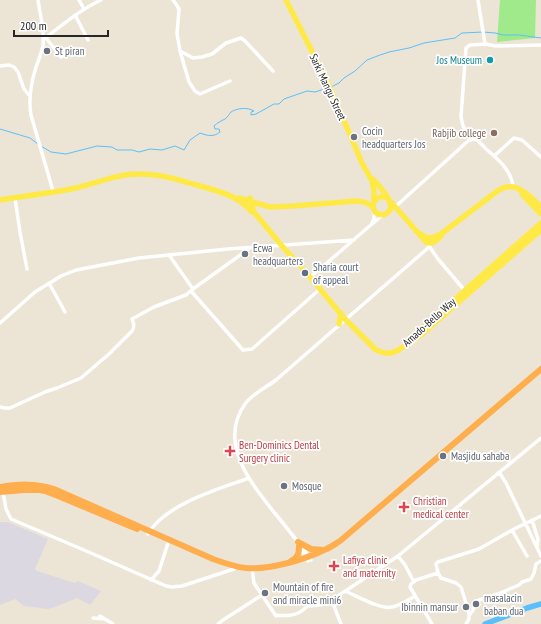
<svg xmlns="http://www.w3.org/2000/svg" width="541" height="624" font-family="'PT Sans Narrow',sans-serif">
<rect width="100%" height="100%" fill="#ece5d6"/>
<path fill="#dcd8e2" d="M0 522H8L48 539 35 569 37 571 75 583 78 581 101 591 90 605 77 598 55 607 48 609 24 606 15 599 0 605Z"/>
<path fill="#a0ea8b" d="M500 0H536L535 38 497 42Z"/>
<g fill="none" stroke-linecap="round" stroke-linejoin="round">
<path stroke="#5bbffc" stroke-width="1" d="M331 87 339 83 344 78 355 71 367 60 380 55 389 52 409 48 424 43 455 38 462 33 483 32 495 33 503 35H519L541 38
M0 129 30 138 38 144
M41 146 51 152 66 154 97 146 112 147 117 150H132L139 152 150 149 162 150 175 146 184 150 190 140 200 133C208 136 214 137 220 132L219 129H215L214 126C217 123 221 121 225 119 228 117 229 114 231 112 237 108 248 107 254 111L251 112V115L256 114 274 104H279L284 99 307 91 315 92 328 88"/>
<path stroke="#5bbffc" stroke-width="5.5" d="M485 624 527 608 541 604"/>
<path stroke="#fff" stroke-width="3.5" d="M38 0C40 15 45 31 43 46 41 53 39 60 36 67 31 83 28 98 31 115L53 191
M79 0 84 9
M173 0 176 4 179 9 177 34 180 51 189 82 195 91 200 94 230 81
M478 0 485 44
M75 15 88 40
M46 38 61 57 72 51
M43 40C62 25 80 10 101 0
M180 51 193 58 202 57 212 54 226 43 241 38 245 41 273 71
M0 66 9 65 14 67 18 72 24 89 29 95
M472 139 463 126 461 117 466 48 470 45 485 44 496 46 541 45
M494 156 514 138 522 140 541 157
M15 198 20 232 27 269
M395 207 468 141C471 140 471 139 474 139 479 140 483 146 486 149 498 159 511 170 513 186
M372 223 374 219V211
M429 246 438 259 466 292
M169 255 193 289
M310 277C335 257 358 235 383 215
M49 283 65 312
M191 291 243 350 252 349 320 289
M0 323 35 292 61 276 76 270 139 258 228 249 354 240
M0 407 5 408H10L45 392 57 388 81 378 109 354 132 331C135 327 134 323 132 319L154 307 186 295 193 289 250 248
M499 472 506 483 541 556
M3 492 6 509 11 519 84 550 166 586 172 587 182 586 234 569
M541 516 514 529 479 549 438 562 436 564 438 573 441 578 456 583 461 587 469 613 470 614 473 610 474 602 476 601 498 594 519 585 522 582 531 579 534 573 536 564 541 561
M532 520 538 539 537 547
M512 530 527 556
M148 534C165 504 219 489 249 478
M300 548 308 561
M398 556 405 565 414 582
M311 560 304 550C294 537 284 524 273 511 250 482 218 442 245 404 252 394 267 387 276 380L428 248 429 246V242
M252 568 254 583 276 616
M151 580 159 571 168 543
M345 591C357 596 381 610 392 607 401 605 408 600 415 596
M332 601 341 624
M275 615C283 616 296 616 303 610 304 609 306 607 308 606 321 605 328 605 338 596L398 556 541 438
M100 616 113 624
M93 618 105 619
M218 624 223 620 262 595
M432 624 410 587 411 584 416 580 438 573
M466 624 469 619V613"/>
<path stroke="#ffe947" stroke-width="5.5" d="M286 0 328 83 362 163 372 181 374 191V202
M373 179C379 186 399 206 387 213 383 216 379 215 375 212L373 206C374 198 381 195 388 198
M522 194 541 214
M239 198 270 207 293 206 356 201C364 202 369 202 374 209
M250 198 254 212 282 246 310 277 345 319 376 350 384 353H390L397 351 420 336 541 230
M0 200C25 196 51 193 76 188 97 183 119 173 141 174 163 174 184 182 204 187 224 193 238 196 252 212
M391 202 426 242C432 245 436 241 441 236
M416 231C427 239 429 240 441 234L496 192C515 178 527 195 541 206
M339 324 341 313
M409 340 541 223"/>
<path stroke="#ffae4d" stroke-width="6" d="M0 487C20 484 35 483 54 489L213 559C224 563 235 567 246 568 268 570 304 560 324 550 330 548 335 544 340 541L541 369
M0 492 24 490H39L45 491 58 496 137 529
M298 542 311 549 324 550
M291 561C298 558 299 553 299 546"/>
</g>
<g fill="#6b7280" stroke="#fff" stroke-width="1.5">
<circle cx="47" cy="51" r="4"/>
<circle cx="354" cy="137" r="4"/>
<circle cx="245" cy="254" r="4"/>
<circle cx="443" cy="456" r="4"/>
<circle cx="284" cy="486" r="4"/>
<circle cx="265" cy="593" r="4"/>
<circle cx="476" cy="604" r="4"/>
<circle cx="466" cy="607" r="4"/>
</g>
<circle fill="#0f9aa8" stroke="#fff" stroke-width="1.5" cx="490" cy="60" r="4"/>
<circle fill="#8d6e63" stroke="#fff" stroke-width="1.5" cx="494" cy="133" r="4"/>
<circle fill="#5c6f8a" stroke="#fff" stroke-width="1.5" cx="305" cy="273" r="4"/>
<g fill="#e0444e" stroke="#fff" stroke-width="1.5">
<path d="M228 445h4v4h4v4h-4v4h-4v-4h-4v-4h4z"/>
<path d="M402 501h4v4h4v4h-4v4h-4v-4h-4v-4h4z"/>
<path d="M332 560h4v4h4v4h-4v4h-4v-4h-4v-4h4z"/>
</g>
<g text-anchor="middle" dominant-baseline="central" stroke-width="3.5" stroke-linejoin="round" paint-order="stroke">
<g font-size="11" fill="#5b616d" stroke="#fff" text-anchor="start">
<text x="55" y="51">St piran</text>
<text x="362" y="131">Cocin<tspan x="362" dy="13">headquarters Jos</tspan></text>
<text x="253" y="248">Ecwa<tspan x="253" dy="13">headquarters</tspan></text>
<text x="451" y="456">Masjidu sahaba</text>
<text x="292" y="486">Mosque</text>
<text x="273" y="587">Mountain of fire<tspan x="273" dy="13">and miracle mini6</tspan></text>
<text x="484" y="598">masalacin<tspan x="484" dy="13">baban dua</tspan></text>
<text x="458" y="607" text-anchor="end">Ibinnin mansur</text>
</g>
<g font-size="11" fill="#0d838f" stroke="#fff" text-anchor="end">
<text x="482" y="60">Jos Museum</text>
</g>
<g font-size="11" fill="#272727" stroke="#fff">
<text transform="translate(328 87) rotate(65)">Sarki Mangu Street</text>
<text transform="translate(429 322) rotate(-42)">Amado-Bello Way</text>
</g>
<g font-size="11" fill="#785e54" stroke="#fff" text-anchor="end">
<text x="486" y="133">Rabjib college</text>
</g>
<g font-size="11" fill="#4e5e75" stroke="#fff" text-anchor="start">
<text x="313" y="267">Sharia court<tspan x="313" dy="13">of appeal</tspan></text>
</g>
<g font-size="11" fill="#be3a42" stroke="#fff" text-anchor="start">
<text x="239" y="445">Ben-Dominics Dental<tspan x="239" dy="13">Surgery clinic</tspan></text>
<text x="413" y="501">Christian<tspan x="413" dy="13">medical center</tspan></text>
<text x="343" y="560">Lafiya clinic<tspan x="343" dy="13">and maternity</tspan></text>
</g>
</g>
<path d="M14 30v6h94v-6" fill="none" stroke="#272727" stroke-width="2"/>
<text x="20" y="30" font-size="12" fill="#272727" stroke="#ffffff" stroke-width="3" paint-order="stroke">200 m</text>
</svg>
